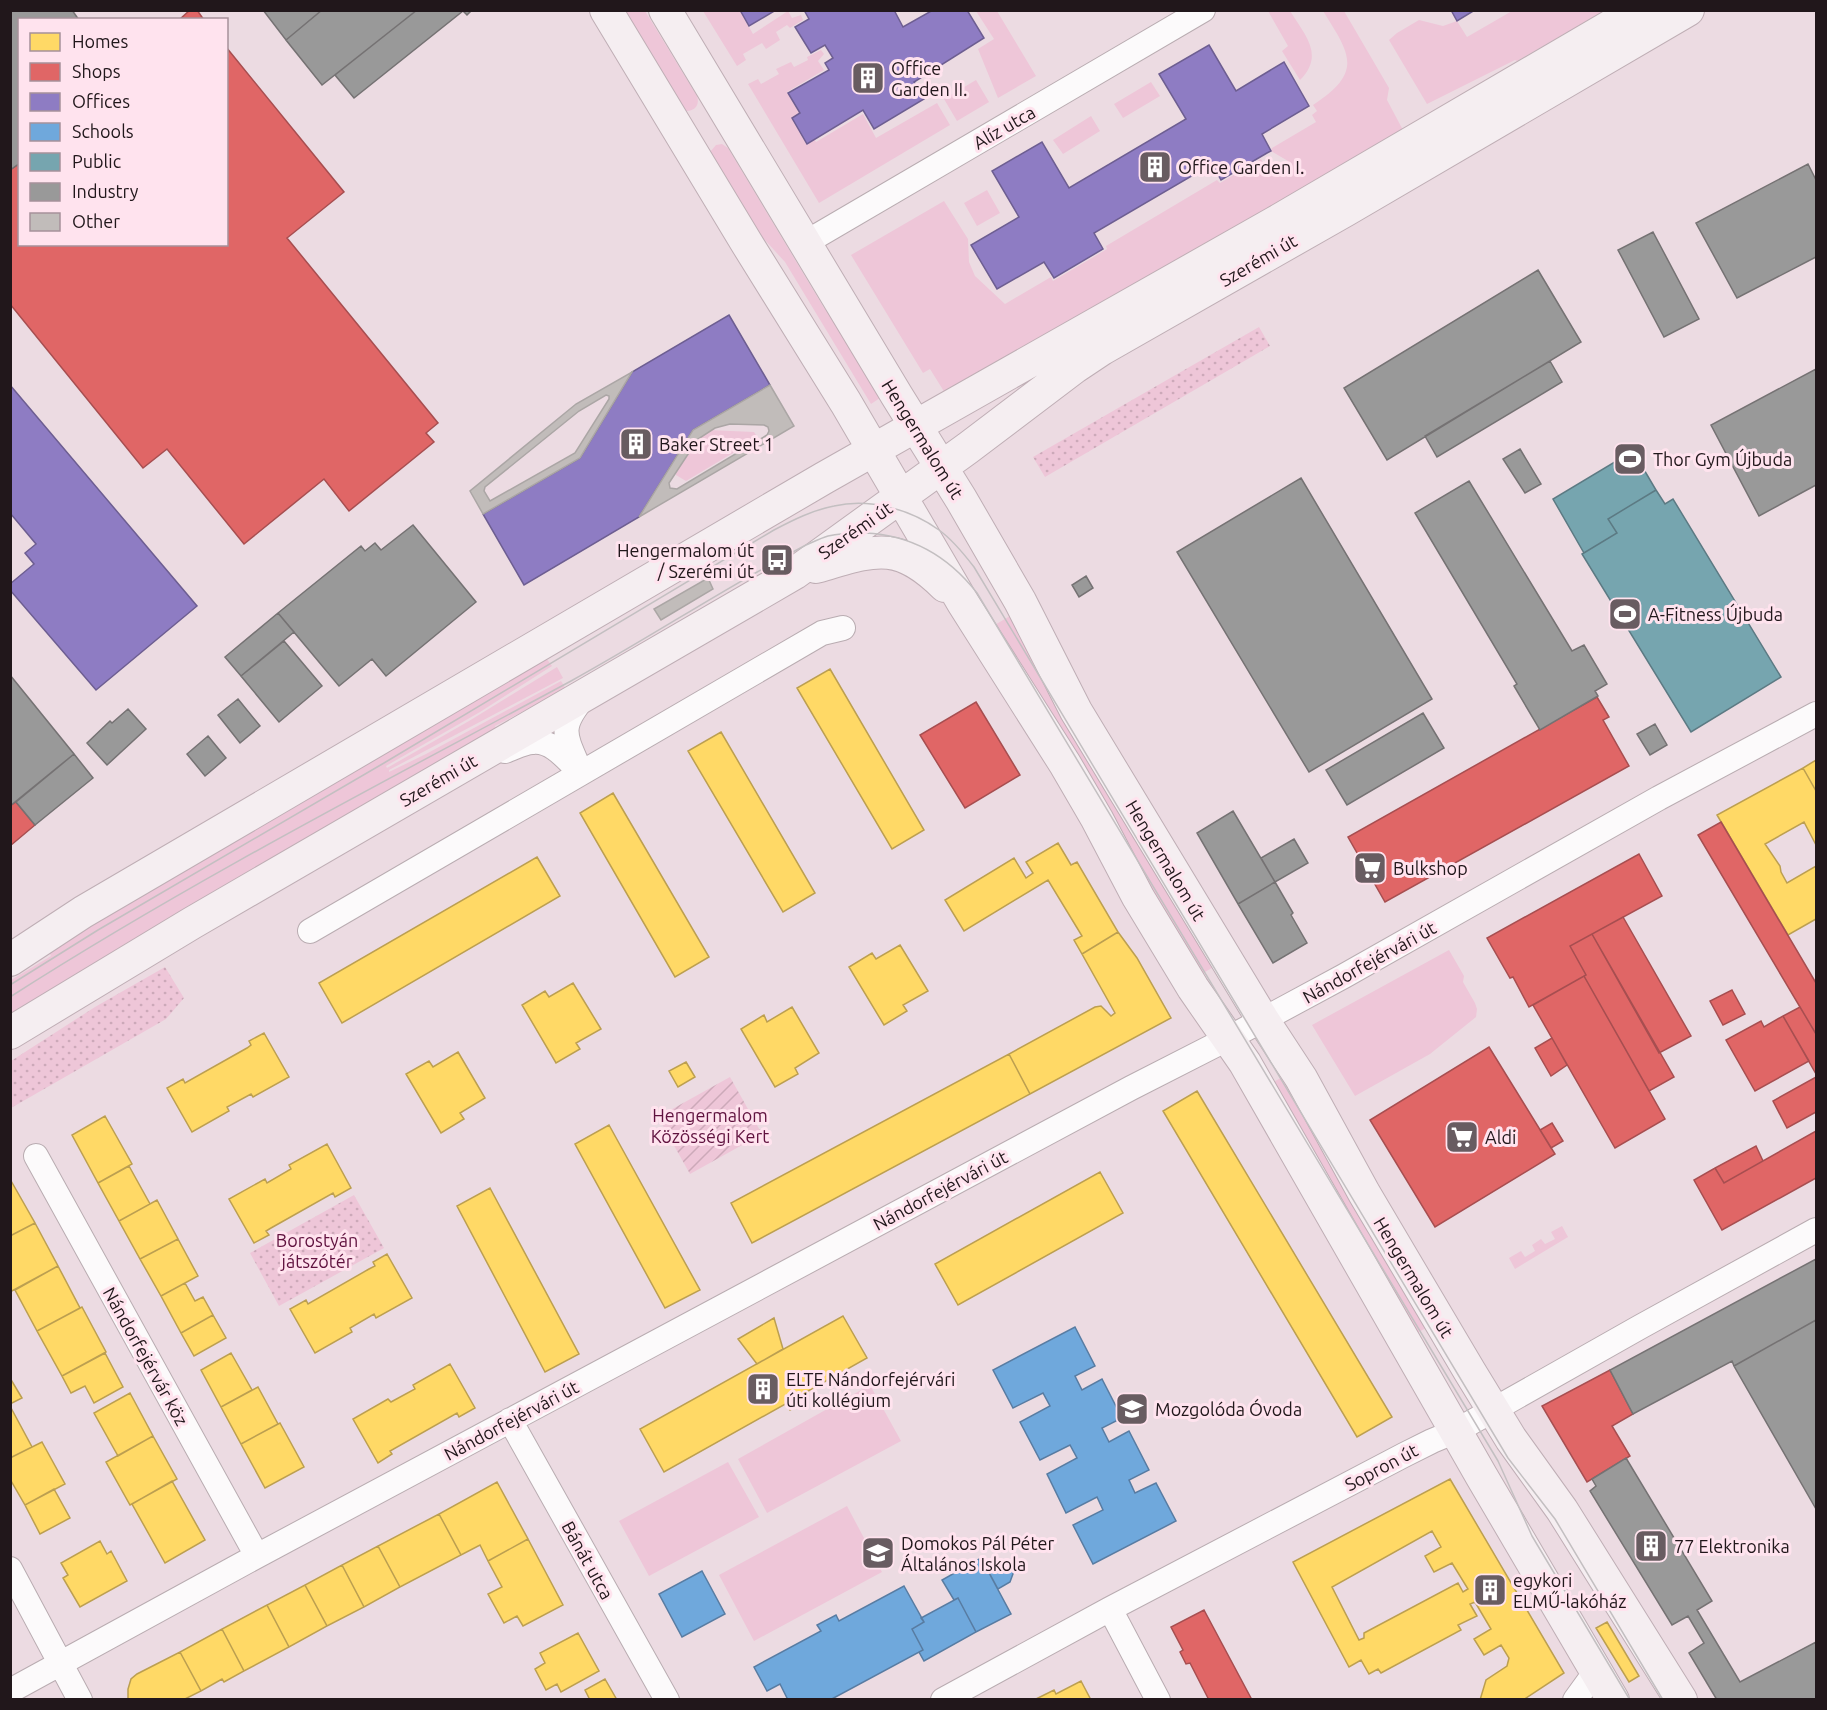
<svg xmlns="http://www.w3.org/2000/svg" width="1827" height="1710" font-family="Ubuntu,sans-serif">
<defs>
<pattern id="park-dots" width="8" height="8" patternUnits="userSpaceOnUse" patternTransform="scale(1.5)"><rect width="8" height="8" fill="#eec6d8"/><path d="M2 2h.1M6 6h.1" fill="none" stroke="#cca9b9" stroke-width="1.8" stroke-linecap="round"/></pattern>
<pattern id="garden-furrows" width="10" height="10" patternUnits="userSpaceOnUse" patternTransform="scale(1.5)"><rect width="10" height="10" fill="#eec6d8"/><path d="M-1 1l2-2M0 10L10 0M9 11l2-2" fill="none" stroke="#cca9b9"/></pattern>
</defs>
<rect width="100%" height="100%" fill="#ecdbe2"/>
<path fill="#eec6d8" d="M620 11H645L697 96C700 105 695 111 685 111Z
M703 11H740L753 34 788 11 792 18 801 15 803 20 790 28 787 25 776 32 780 40 766 49 762 43 743 54 746 60 737 66Z
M976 11H997L1036 76 998 98 978 49 994 39Z
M1268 11H1290C1305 35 1325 55 1300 80L1282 51 1288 46Z
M1323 11H1344L1389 88 1387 100 1404 132 945 393 930 369 923 373 851 255 944 201 968 239 969 262 975 276 1005 304 1051 277 1053 281 1107 249 1106 246 1217 180 1220 183 1261 159 1269 173 1288 161 1271 151 1272 148 1316 122 1312 115 1317 111 1313 105C1364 72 1350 54 1323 11Z
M1512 11H1604L1517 61 1515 60 1427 104 1389 40 1397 33 1419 20 1443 26 1457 21 1467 37Z
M821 50 824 54 818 61 824 70 787 92 816 142 863 114 876 138 937 103 950 125 819 203 748 84 758 79 761 84 779 74 776 69 791 62 794 67 808 60 807 57Z
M976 80 989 102 957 121 944 99Z
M1151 82 1160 96 1123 118 1114 104Z
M1091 116 1100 131 1063 154 1053 140Z
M722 144 728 148 824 308 840 328 883 396 871 404 785 262 753 227 710 152 716 145Z
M987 190 1000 213 977 226 964 203Z
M708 430 754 432 758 438 686 481 676 475V473L697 438Z
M1010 616 1215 966 1200 975 993 626Z
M546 658 552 666 480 712 386 766 387 768 469 721 557 667 563 678 389 770V772L426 754 561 681 566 689 495 726 496 729 11 1015V980L51 956 49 952 94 923Z
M1449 950 1464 976 1463 982 1475 1003 1477 1009 1476 1017 1430 1054 1355 1096 1312 1025Z
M1283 1077 1433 1324 1417 1333 1269 1084Z
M1562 1226 1568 1237 1515 1269 1509 1258 1521 1251 1525 1257 1535 1251 1532 1245 1541 1239 1545 1244 1555 1239 1551 1232Z
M870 1385 901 1441 767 1513 738 1459Z
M728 1462 759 1517 649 1576 619 1521Z
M847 1506 882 1572 754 1641 719 1575Z"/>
<path fill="url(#park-dots)" d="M1259 327 1270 346 1045 477 1033 457Z
M165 967 184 998 166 1019 11 1108V1061L95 1007Z
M354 1195 384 1248 279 1306 250 1253Z"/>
<path fill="url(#garden-furrows)" d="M730 1077 762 1134 690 1174 658 1117Z"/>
<path fill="#ffd966" stroke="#bc9f50" stroke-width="1.5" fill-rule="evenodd" d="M830 669 924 830 892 849 797 688Z
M721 732 815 893 783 912 688 751Z
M1816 760V791L1803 768Z
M1803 768 1816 791V845L1804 822 1765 844 1780 866 1781 872 1787 883 1816 866V919L1788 935 1717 815Z
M613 793 709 957 675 977 580 813Z
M1058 843 1071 865 1077 862 1118 932 1082 954 1074 940 1082 936 1048 880 964 931 945 900 1014 858 1026 878 1033 873 1026 862Z
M537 857 560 896 342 1023 319 983Z
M1118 932 1137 958 1171 1018 1030 1094 1009 1054 1095 1007 1101 1006 1111 1016 1115 1013 1082 954Z
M900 945 928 991 903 1005 907 1011 884 1025 849 967 872 953 876 959Z
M573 983 601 1029 576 1043 580 1049 556 1063 522 1005 545 991 549 997Z
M792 1007 819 1053 795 1068 798 1074 775 1087 741 1029 764 1015 767 1022Z
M264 1033 289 1077 253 1097 251 1094 227 1107 229 1111 192 1132 167 1088 183 1079 185 1083 247 1048 251 1045 249 1041Z
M458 1052 485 1098 460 1113 464 1119 441 1133 406 1074 429 1061 433 1067Z
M1009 1054 1030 1094 752 1243 731 1203Z
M686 1062 695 1077 678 1087 669 1071Z
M1197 1091 1392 1417 1357 1437 1163 1111Z
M105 1116 132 1164 98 1183 72 1135Z
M609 1125 700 1290 665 1308 575 1144Z
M327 1144 351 1188 335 1197 333 1193 271 1228 266 1231 269 1235 254 1243 229 1199 265 1179 267 1183 291 1169 289 1165Z
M129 1166 150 1204 119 1221 98 1183Z
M1100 1172 1123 1213 958 1305 935 1264Z
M10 1179 35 1223 10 1236Z
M490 1188 579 1354 545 1372 457 1206Z
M157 1200 178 1239 140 1259 119 1221Z
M35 1223 58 1266 10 1292V1236Z
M178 1239 198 1276 161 1296 140 1259Z
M387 1254 412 1298 376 1318 374 1314 350 1328 352 1332 315 1353 290 1309 306 1300 308 1304 369 1269 375 1266 373 1262Z
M58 1266 80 1308 37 1331 15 1290Z
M185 1283 195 1301 203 1297 213 1315 181 1333 161 1296Z
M82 1307 106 1352 62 1376 37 1331Z
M213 1315 226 1338 194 1356 181 1333Z
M843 1316 867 1358 801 1395 805 1402 790 1410 787 1403 664 1472 640 1429Z
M774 1318 783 1349 757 1364 738 1339Z
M105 1353 123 1387 94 1403 85 1386 71 1393 62 1376Z
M231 1353 252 1390 221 1407 201 1370Z
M450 1364 475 1408 459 1417 457 1413 390 1451 392 1454 378 1463 353 1419 388 1399 391 1402 415 1389 413 1385Z
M10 1378 22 1398 10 1404Z
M258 1387 278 1424 241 1444 221 1407Z
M130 1393 153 1436 118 1456 94 1413Z
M10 1406 32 1447 10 1458Z
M280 1423 304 1467 265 1488 241 1444Z
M153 1436 177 1479 130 1505 106 1462Z
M42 1442 65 1484 25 1505 10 1479V1458Z
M1450 1479 1564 1673 1523 1700H1480L1486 1680 1507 1666 1509 1658 1501 1645 1484 1655 1474 1639 1491 1629 1475 1602 1470 1604 1477 1616 1458 1625 1461 1630 1381 1673 1378 1669 1369 1674 1361 1660 1349 1667 1293 1562ZM1432 1531 1441 1547 1425 1556 1434 1572 1452 1563 1468 1589 1463 1592 1458 1583 1364 1633V1638L1359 1640 1332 1587Z
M172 1481 205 1540 165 1563 132 1504Z
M497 1482 528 1539 488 1561 480 1545 461 1555 439 1514Z
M54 1489 70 1518 40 1534 25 1505Z
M439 1514 461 1555 400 1587 378 1546Z
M528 1539 563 1605 523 1626 517 1616 504 1623 488 1594 502 1587 488 1561Z
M100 1541 107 1554 111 1551 127 1581 80 1607 63 1578 68 1575 61 1563Z
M378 1546 400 1587 364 1607 342 1565Z
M342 1565 364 1607 327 1626 305 1585Z
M305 1585 327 1626 289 1647 267 1605Z
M267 1605 289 1647 244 1671 222 1629Z
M1607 1622 1639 1676 1629 1682 1596 1628Z
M222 1629 244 1671 224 1682 222 1679 201 1691 180 1652Z
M578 1633 599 1671 561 1692 557 1684 546 1690 535 1669 545 1663 540 1653Z
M180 1652 201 1691 183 1700H128V1689L131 1679 137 1674Z
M605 1679 617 1700H590L585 1690Z
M1081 1681 1091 1700H1034L1054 1690 1056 1694Z"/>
<path fill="#e06666" stroke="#a74e50" stroke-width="1.5" d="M190 10H197L204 20H179Z
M226 47 344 192 287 238 438 423 426 433 434 442 349 511 324 479 244 544 167 449 143 468 10 304V170L20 163V244H226Z
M1597 697 1609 717 1603 720 1629 766 1385 902 1348 837Z
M976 702 1020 775 965 808 920 735Z
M16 802 35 825 10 846V806Z
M1721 822 1816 983V1034L1698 835Z
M1639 854 1662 896 1570 946 1586 975 1529 1007 1513 977 1510 978 1487 938Z
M1623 917 1691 1036 1659 1053 1592 934Z
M1592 934 1674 1077 1649 1091 1584 976 1586 975 1570 946Z
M1584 976 1665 1119 1615 1148 1533 1005Z
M1732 990 1745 1014 1723 1025 1710 1001Z
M1800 1007 1816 1034V1074L1783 1016Z
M1783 1016 1809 1061 1755 1091 1726 1040 1761 1021 1764 1027Z
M1552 1038 1567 1065 1551 1076 1535 1048Z
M1489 1047 1555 1154 1435 1227 1370 1120Z
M1816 1077V1112L1787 1128 1773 1101Z
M1552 1123 1563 1141 1551 1148 1540 1130Z
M1816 1131V1178L1722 1230 1694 1180 1715 1168 1724 1183Z
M1756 1146 1763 1161 1724 1183 1715 1168Z
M1610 1370 1633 1414 1612 1426 1630 1456 1587 1482 1542 1406Z
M1204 1610 1252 1700H1209L1190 1663 1186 1664 1180 1652 1183 1650 1171 1627Z"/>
<path fill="#8e7cc3" stroke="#6d5e91" stroke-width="1.5" d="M740 10H776L749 26Z
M804 10H894L903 27 933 10H967L984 38 914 82 924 99 874 129 863 110 807 144 792 118 800 113 788 93 829 70 825 63 833 58 825 45 811 53 795 27 809 19Z
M1451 10H1475L1457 21Z
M1209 45 1236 91 1284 62 1309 106 1262 134 1271 151 1267 153 1221 180 1212 164 1094 233 1103 249 1054 278 1044 262 997 289 971 245 1019 217 992 171 1042 142 1069 188 1186 119 1159 74Z
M729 315 770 385 693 430 639 517 524 585 483 514 580 458 632 372Z
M10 385 197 606 96 690 10 590V584L34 564 25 553 36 544 10 513Z"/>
<path fill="#6fa8dc" stroke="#587ca2" stroke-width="1.5" d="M1075 1327 1095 1366 1075 1376 1082 1390 1102 1379 1122 1418 1102 1428 1109 1442 1129 1431 1149 1470 1129 1480 1135 1493 1156 1483 1176 1521 1093 1564 1073 1525 1103 1510 1097 1497 1066 1513 1047 1474 1077 1458 1070 1445 1040 1460 1020 1422 1050 1406 1043 1393 1013 1408 993 1370Z
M981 1558 1011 1614 976 1632 958 1598 954 1600 942 1580Z
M997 1559 1009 1562 1014 1571 1010 1582 998 1589 985 1565Z
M702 1571 725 1614 682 1637 659 1594Z
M904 1586 924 1622 912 1629 923 1650 830 1700H788L780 1684 767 1691 754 1667 821 1631 817 1625 836 1615 839 1621Z
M958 1598 976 1632 924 1661 919 1652 923 1650 912 1629 924 1622 921 1618Z"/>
<path fill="#76a5af" stroke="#5c7a83" stroke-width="1.5" d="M1633 451 1656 490 1608 519 1617 533 1584 553 1553 499Z
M1656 490 1665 504 1673 499 1781 677 1691 732 1582 554 1617 533 1608 519Z"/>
<path fill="#999" stroke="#757273" stroke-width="1.5" d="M10 10H72L79 20H20V163L10 170Z
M263 10H322L286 40Z
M322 10H417L322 85 286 40Z
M417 10H472L467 15 463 11 354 98 335 75Z
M1808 164 1816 180V257L1737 298 1696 223Z
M1653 232 1699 319 1664 337 1618 250Z
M1538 270 1581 342 1387 460 1344 388Z
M1550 361 1562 382 1437 457 1425 436Z
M1816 369V485L1759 516 1711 425Z
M1520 449 1541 484 1525 493 1503 459Z
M1301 478 1432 699 1309 772 1177 552Z
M1469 481 1572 651 1584 645 1607 684 1595 691 1598 696 1540 730 1514 686 1517 684 1415 513Z
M413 525 476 602 386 676 372 659 339 686 278 613 361 546 365 551 375 543 381 550Z
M1086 576 1093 588 1079 597 1072 585Z
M278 613 294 632 241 676 225 657Z
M284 641 322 686 279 722 241 676Z
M10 675 74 754 10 806Z
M238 699 260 726 240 743 218 715Z
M128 709 146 729 107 765 87 743 110 721 112 723Z
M1423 713 1444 748 1347 805 1326 770Z
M1655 724 1667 745 1650 755 1637 734Z
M208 736 226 758 205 776 187 754Z
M74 754 93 778 35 825 16 802Z
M1233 811 1275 882 1238 904 1197 833Z
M1294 839 1308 863 1275 882 1261 858Z
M1275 882 1293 913 1291 915 1307 943 1273 963 1238 904Z
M1816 1259V1320L1734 1366 1732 1361 1633 1414 1610 1370Z
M1816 1320V1509L1734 1366Z
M1626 1458 1712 1601 1697 1610 1740 1682 1816 1642V1700H1717L1689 1653 1704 1643 1688 1616 1672 1625 1590 1491 1596 1486 1592 1479Z"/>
<path fill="#c1bcba" stroke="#aba6a5" stroke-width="1.5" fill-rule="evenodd" d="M632 372 580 458 483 514 470 491 576 404ZM606 395 609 396V399L575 453 490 501 484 491 485 487 579 411Z
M770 385 794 426 639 517 693 430ZM730 424 764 425 768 427 769 431 767 435 677 489 670 488 669 483 698 439 715 428Z
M708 578 713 589 661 620 654 609Z"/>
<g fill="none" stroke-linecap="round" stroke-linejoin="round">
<defs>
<path id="minor" d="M805 243 1203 10
M505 751C514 748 524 742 533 742 553 740 568 761 581 773
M579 768C564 734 559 727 584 697
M310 931 822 633 843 628
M36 1156 257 1556
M510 1420 667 1700
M10 1569 80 1700
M1110 1609 1158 1700
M10 1691 257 1556 1131 1088 1229 1038 1344 976 1659 798 1816 714
M943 1700 1110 1609 1404 1455 1432 1441 1456 1431 1640 1327 1816 1230
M1575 1700 1596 1671"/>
<path id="major" d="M606 10 746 242 846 403 963 603 1065 764 1097 819 1138 897 1193 988 1245 1063 1482 1477 1613 1700
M665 10 897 396 961 499 1020 601 1076 711 1263 1020 1301 1078 1364 1193 1470 1372 1511 1439 1562 1510 1681 1700
M816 567C875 550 897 539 945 586
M10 960 83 912 824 478 1274 223 1638 10
M10 1033 192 923 795 573 968 448 1075 367 1102 349 1346 210 1688 10"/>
</defs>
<use href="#minor" stroke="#b9acb1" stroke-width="26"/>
<use href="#major" stroke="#bfaeb5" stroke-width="34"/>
<use href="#minor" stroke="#fcfafb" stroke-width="24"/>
<use href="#major" stroke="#f5eef1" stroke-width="32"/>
<path stroke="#c3bfc1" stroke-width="1.5" d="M10 985 98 930 384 763 774 530C793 520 813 510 834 506 870 498 910 509 939 530 953 540 964 554 974 567L1508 1458 1555 1519 1663 1700
M10 997C191 881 382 783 571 681 651 637 726 587 806 545 813 542 821 538 828 536 840 533 853 533 865 533 912 535 949 557 977 593L1498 1461 1532 1536 1630 1700"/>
</g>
<defs>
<symbol id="building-square" viewBox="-11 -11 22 22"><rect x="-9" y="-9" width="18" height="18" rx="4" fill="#685c61" stroke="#ffe3ee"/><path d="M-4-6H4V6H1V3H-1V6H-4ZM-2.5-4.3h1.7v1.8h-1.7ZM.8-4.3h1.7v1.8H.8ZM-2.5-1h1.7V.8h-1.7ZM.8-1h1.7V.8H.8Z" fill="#fff"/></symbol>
<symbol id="stadium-square" viewBox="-11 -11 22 22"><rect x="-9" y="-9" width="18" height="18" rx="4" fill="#685c61" stroke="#ffe3ee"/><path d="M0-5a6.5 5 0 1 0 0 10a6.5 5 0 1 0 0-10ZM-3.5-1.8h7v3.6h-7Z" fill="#fff"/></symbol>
<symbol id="bus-square" viewBox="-11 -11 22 22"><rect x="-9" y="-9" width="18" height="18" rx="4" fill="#685c61" stroke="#ffe3ee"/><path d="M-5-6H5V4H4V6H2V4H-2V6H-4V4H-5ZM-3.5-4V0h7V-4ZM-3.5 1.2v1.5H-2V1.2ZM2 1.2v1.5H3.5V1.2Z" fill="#fff"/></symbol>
<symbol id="supermarket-square" viewBox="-11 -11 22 22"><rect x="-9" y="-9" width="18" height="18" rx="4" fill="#685c61" stroke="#ffe3ee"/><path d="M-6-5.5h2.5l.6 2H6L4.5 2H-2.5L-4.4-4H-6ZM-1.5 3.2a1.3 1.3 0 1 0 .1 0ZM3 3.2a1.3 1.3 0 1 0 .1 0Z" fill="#fff"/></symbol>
<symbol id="school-square" viewBox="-11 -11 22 22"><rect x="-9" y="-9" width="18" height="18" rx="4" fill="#685c61" stroke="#ffe3ee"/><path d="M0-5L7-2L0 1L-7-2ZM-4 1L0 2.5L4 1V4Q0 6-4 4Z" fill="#fff"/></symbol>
</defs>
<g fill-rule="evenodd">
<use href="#building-square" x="849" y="59" width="38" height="38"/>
<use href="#building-square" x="1136" y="148" width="38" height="38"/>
<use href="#building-square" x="617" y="425" width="38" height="38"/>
<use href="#stadium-square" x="1611" y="440" width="38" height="38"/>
<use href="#bus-square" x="758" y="541" width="38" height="38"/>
<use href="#stadium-square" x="1606" y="595" width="38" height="38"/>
<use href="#supermarket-square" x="1351" y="849" width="38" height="38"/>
<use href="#supermarket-square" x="1443" y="1118" width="38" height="38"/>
<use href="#building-square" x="744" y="1370" width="38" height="38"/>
<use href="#school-square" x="1113" y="1390" width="38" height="38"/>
<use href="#building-square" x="1632" y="1527" width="38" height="38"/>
<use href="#school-square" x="859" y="1534" width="38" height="38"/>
<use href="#building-square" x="1471" y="1571" width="38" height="38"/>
</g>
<g text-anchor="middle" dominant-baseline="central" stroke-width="6" stroke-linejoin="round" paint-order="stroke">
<g font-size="18" fill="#21171b" stroke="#ffe3ee" text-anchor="start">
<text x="891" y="68">Office<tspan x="891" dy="21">Garden II.</tspan></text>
<text x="1178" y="167">Office Garden I.</text>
<text x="659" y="444">Baker Street 1</text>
<text x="1653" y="459">Thor Gym Újbuda</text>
<text x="754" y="550" text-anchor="end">Hengermalom út<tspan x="754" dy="21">/ Szerémi út</tspan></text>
<text x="1648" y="614">A-Fitness Újbuda</text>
<text x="1393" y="868">Bulkshop</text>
<text x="1485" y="1137">Aldi</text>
<text x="786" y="1379">ELTE Nándorfejérvári<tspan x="786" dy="21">úti kollégium</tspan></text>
<text x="1155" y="1409">Mozgolóda Óvoda</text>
<text x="901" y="1543">Domokos Pál Péter<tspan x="901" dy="21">Általános Iskola</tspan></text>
<text x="1674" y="1546">77 Elektronika</text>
<text x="1513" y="1580">egykori<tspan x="1513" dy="21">ELMŰ-lakóház</tspan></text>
</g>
<g font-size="18" fill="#21171b" stroke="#ffe3ee">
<text transform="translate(1004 127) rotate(-30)">Alíz utca</text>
<text transform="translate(1258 260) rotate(-30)">Szerémi út</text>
<text transform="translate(923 439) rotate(58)">Hengermalom út</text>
<text transform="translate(855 530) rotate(-35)">Szerémi út</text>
<text transform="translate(438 780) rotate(-30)">Szerémi út</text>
<text transform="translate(1166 860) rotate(59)">Hengermalom út</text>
<text transform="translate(1369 962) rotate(-29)">Nándorfejérvári út</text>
<text transform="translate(940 1190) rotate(-28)">Nándorfejérvári út</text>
<text transform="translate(1414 1277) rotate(59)">Hengermalom út</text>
<text transform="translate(146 1356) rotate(61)">Nándorfejérvár köz</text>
<text transform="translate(511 1420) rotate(-28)">Nándorfejérvári út</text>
<text transform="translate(1381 1467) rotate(-28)">Sopron út</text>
<text transform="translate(588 1560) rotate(61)">Bánát utca</text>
</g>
<g font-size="18" fill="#60123f" stroke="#ffe3ee">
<text x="710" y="1115">Hengermalom<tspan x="710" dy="21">Közösségi Kert</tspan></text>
<text x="317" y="1240">Borostyán<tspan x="317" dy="21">játszótér</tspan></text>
</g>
</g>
<rect width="1827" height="1710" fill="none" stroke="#21171b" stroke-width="24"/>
<rect x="18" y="18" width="210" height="228" fill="#ffe3ee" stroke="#a6919a" stroke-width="1.5"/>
<rect x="30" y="33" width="30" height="18" fill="#ffd966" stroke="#a6919a" stroke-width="1.5"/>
<text x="72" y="48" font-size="18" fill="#21171b">Homes</text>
<rect x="30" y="63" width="30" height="18" fill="#e06666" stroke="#a6919a" stroke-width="1.5"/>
<text x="72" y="78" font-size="18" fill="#21171b">Shops</text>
<rect x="30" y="93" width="30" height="18" fill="#8e7cc3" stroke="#a6919a" stroke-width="1.5"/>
<text x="72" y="108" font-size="18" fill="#21171b">Offices</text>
<rect x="30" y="123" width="30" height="18" fill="#6fa8dc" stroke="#a6919a" stroke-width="1.5"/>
<text x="72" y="138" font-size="18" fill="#21171b">Schools</text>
<rect x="30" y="153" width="30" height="18" fill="#76a5af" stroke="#a6919a" stroke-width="1.5"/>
<text x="72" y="168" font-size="18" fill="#21171b">Public</text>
<rect x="30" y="183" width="30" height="18" fill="#999999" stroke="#a6919a" stroke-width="1.5"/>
<text x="72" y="198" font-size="18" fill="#21171b">Industry</text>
<rect x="30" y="213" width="30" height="18" fill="#c1bcba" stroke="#a6919a" stroke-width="1.5"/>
<text x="72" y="228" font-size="18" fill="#21171b">Other</text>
</svg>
